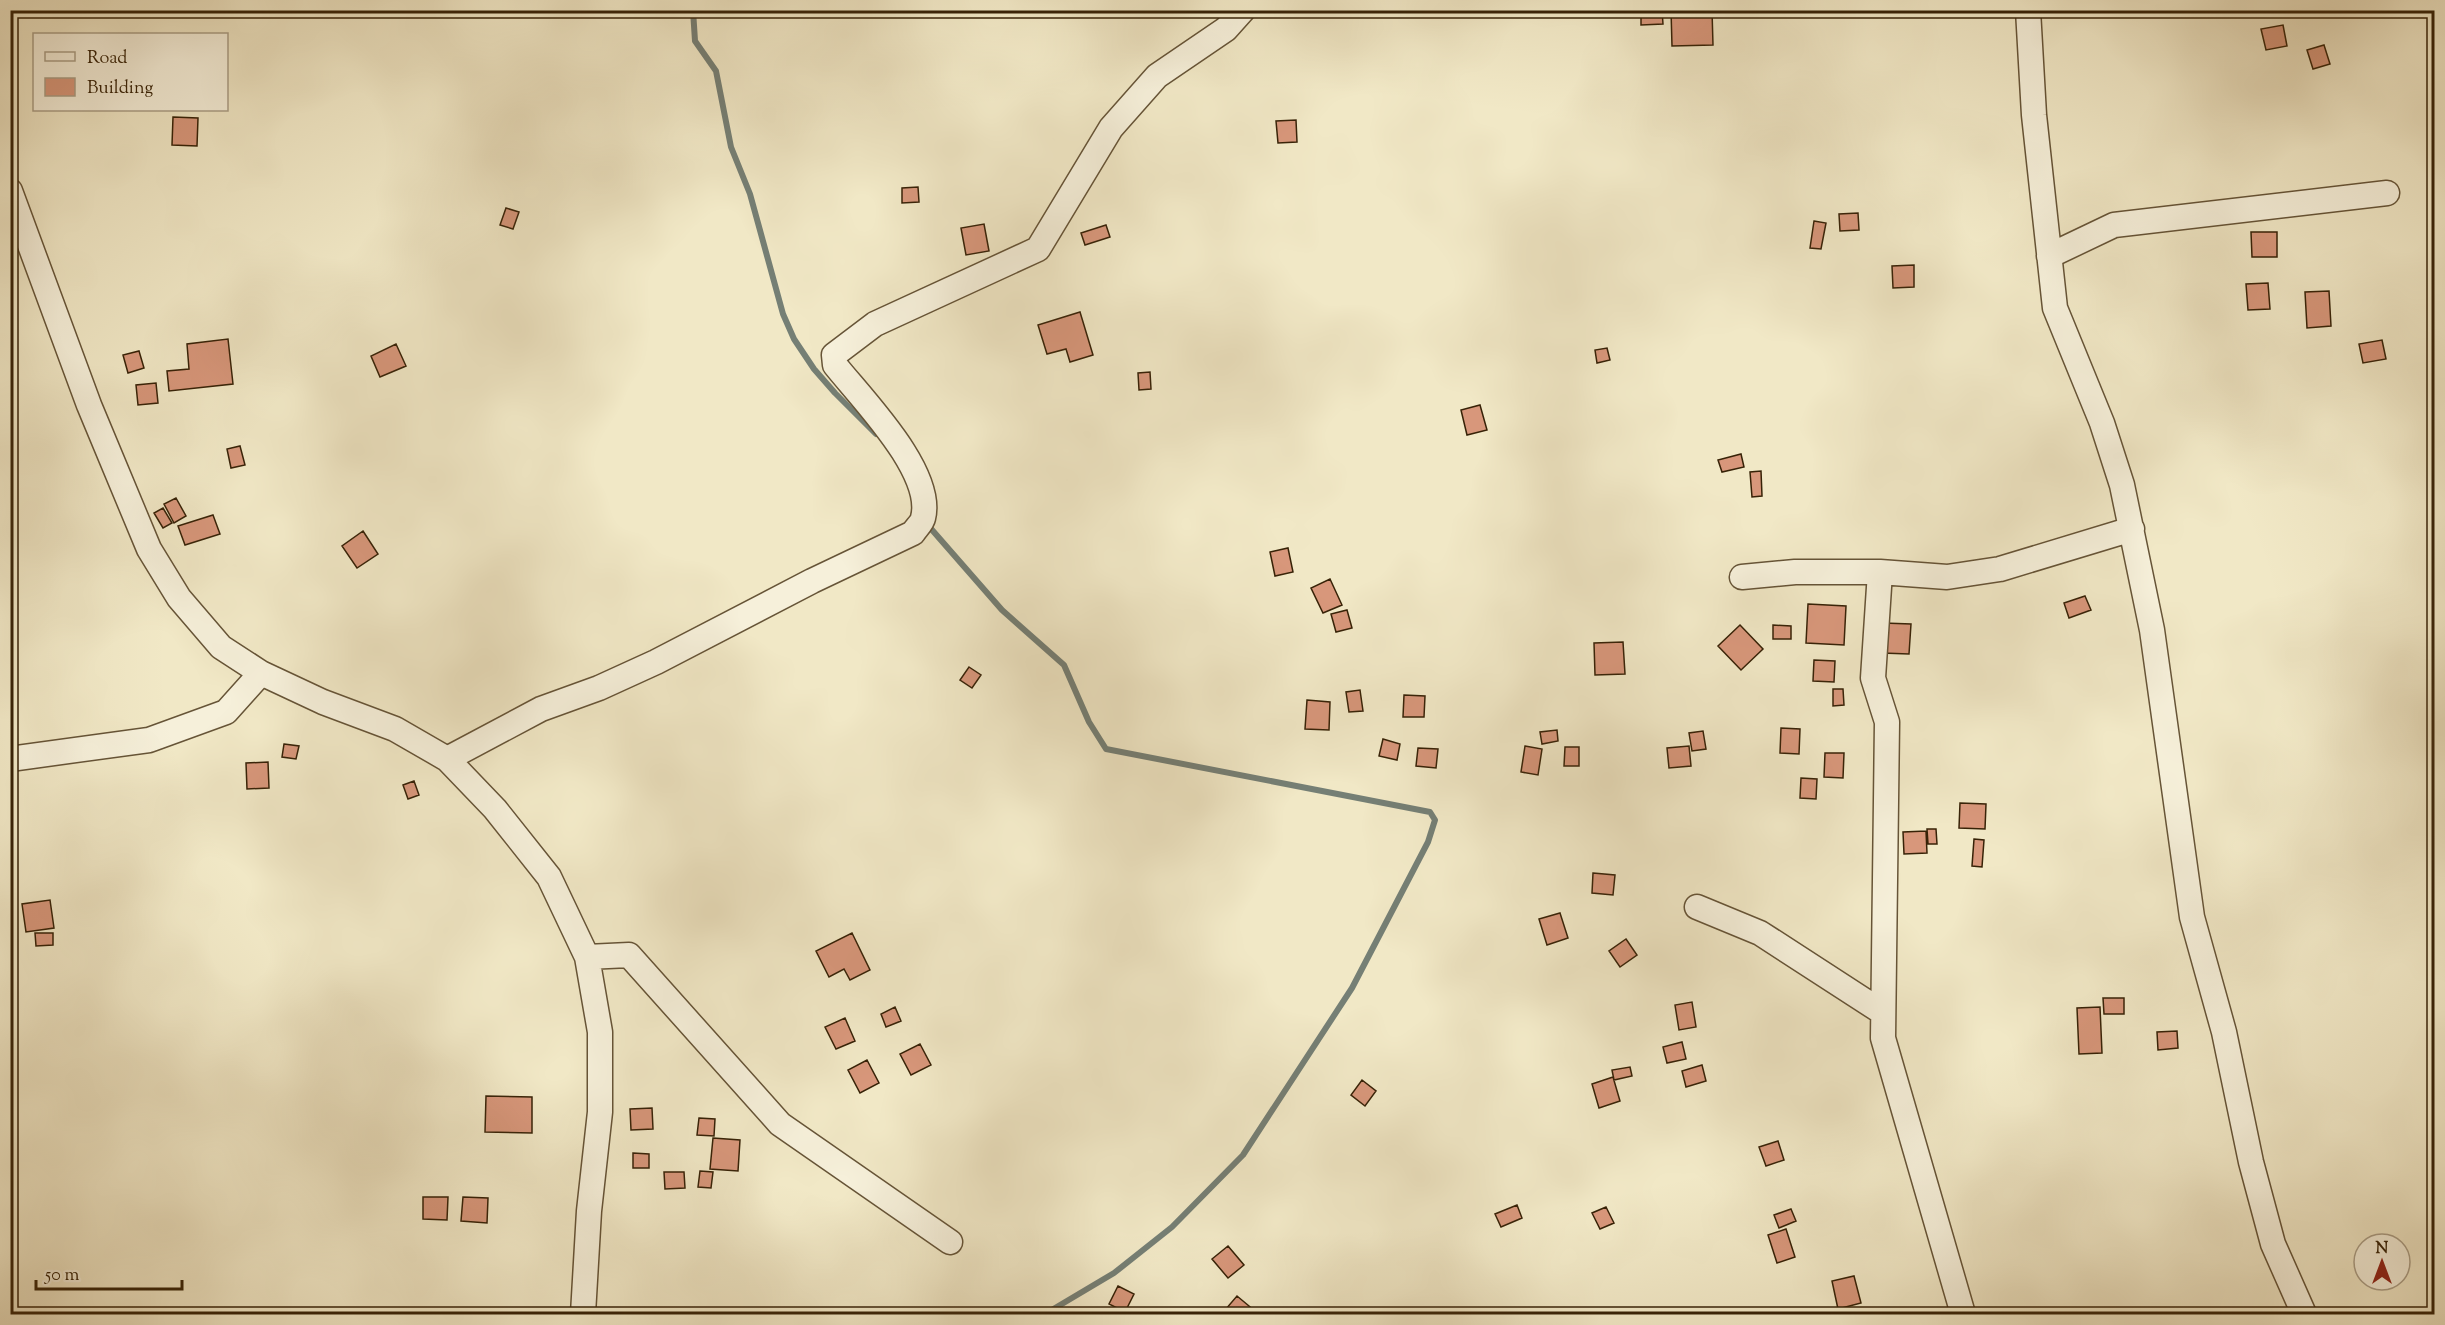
<svg xmlns="http://www.w3.org/2000/svg" width="2445" height="1325" font-family="'Sorts Mill Goudy',serif">
<rect width="100%" height="100%" fill="#f1e8c6"/>
<filter id="stains"><feTurbulence type="fractalNoise" baseFrequency=".00333" numOctaves="4"/><feColorMatrix values="0 0 0 0 .2 0 0 0 0 .09 0 0 0 0 .02 0 0 0 .5 -.17"/></filter>
<radialGradient id="worn" r=".72"><stop offset=".6" stop-color="#630" stop-opacity="0"/><stop offset="1" stop-color="#630" stop-opacity=".3"/></radialGradient>
<g fill="none" stroke-linecap="round" stroke-linejoin="round">
<path stroke="#757f75" stroke-width="6" d="M693 10 695 41 716 71 731 147 750 194 783 314 794 339 814 369 835 393 876 434
M926 523 1002 610 1064 665 1089 722 1106 749 1430 812 1435 820 1428 842 1352 988 1243 1155 1172 1227 1114 1273 1045 1314"/>
</g>
<path fill="#d8977b" stroke="#372207" stroke-width="1.5" d="M1641 10H1662L1663 24 1641 25Z
M1671 10H1712L1713 45 1672 46Z
M2283 25 2287 46 2266 50 2261 29Z
M2324 45 2330 64 2313 69 2307 50Z
M173 117 198 118 197 146 172 145Z
M1296 120 1297 142 1278 143 1276 121Z
M918 187 919 202 902 203V188Z
M506 208 519 212 513 229 500 225Z
M1858 213 1859 230 1840 231 1839 214Z
M1814 221 1826 223 1821 249 1810 248Z
M984 224 989 251 966 255 961 228Z
M1106 225 1110 237 1085 245 1081 233Z
M2251 232H2277V257H2252Z
M1914 265V287L1893 288 1892 266Z
M2268 283 2270 309 2248 310 2246 284Z
M2329 291 2331 326 2307 328 2305 292Z
M1080 312 1093 355 1070 362 1066 349 1047 354 1038 325Z
M228 339 233 384 169 391 167 371 189 369 187 344Z
M2382 340 2386 359 2363 363 2359 344Z
M396 344 406 366 380 377 371 356Z
M1607 348 1610 360 1597 363 1595 350Z
M139 351 144 368 128 373 123 355Z
M1150 372 1151 389 1139 390 1138 373Z
M156 383 158 403 138 405 136 385Z
M1480 405 1487 430 1467 435 1461 410Z
M240 446 245 465 231 468 227 449Z
M1741 454 1744 467 1722 472 1718 460Z
M1761 471 1762 496 1752 497 1750 472Z
M176 498 186 516 174 523 164 504Z
M163 508 172 523 163 528 154 513Z
M213 515 220 534 185 545 178 526Z
M363 531 378 554 357 568 342 546Z
M1288 548 1293 572 1275 576 1270 552Z
M2434 552V573L2429 553Z
M1330 579 1342 605 1323 613 1311 588Z
M2085 596 2091 610 2069 618 2064 603Z
M1808 604 1846 606 1844 645 1806 643Z
M1347 610 1352 628 1336 632 1331 614Z
M1883 623 1911 624 1909 654 1882 653Z
M1740 625 1763 649 1741 670 1718 646Z
M1773 625 1791 626V639H1773Z
M1623 642 1625 674 1595 675 1594 643Z
M1814 660 1835 661 1834 682 1813 681Z
M969 667 981 675 972 688 960 680Z
M1833 689H1843L1844 705 1833 706Z
M1360 690 1363 711 1349 712 1346 692Z
M1404 695 1425 696 1424 717H1403Z
M1307 700 1330 702 1329 730 1305 729Z
M1781 728 1800 729 1799 754 1780 753Z
M1557 730 1558 741 1542 744 1540 732Z
M1703 731 1706 749 1692 751 1689 733Z
M1383 739 1400 744 1397 760 1379 756Z
M284 744 299 746 296 759 282 757Z
M1525 746 1542 749 1538 775 1521 772Z
M1689 746 1691 766 1669 768 1667 748Z
M1565 747H1579V766H1564Z
M1418 748 1438 749 1436 768 1416 766Z
M1825 753H1844L1843 778 1824 777Z
M268 762 269 788 247 789 246 763Z
M1801 778 1817 779 1816 799 1800 798Z
M414 781 419 795 408 799 403 785Z
M1960 803 1986 804 1985 829 1959 828Z
M1927 829H1936L1937 844H1928Z
M1926 831 1927 853 1904 854 1903 832Z
M1974 839 1984 840 1982 867 1972 866Z
M1593 873 1615 875 1613 895 1592 893Z
M50 900 54 928 26 932 22 904Z
M1560 913 1568 938 1547 945 1539 919Z
M35 933H53V945L36 946Z
M852 933 870 970 850 980 844 969 829 977 816 951Z
M1626 939 1637 955 1620 967 1609 951Z
M2103 998H2124V1014H2104Z
M1692 1002 1696 1027 1679 1030 1675 1005Z
M895 1007 901 1021 886 1027 881 1014Z
M2100 1007 2102 1053 2079 1054 2077 1008Z
M845 1018 855 1041 836 1049 825 1027Z
M2177 1031 2178 1048 2158 1050 2157 1032Z
M1682 1042 1686 1059 1667 1063 1663 1047Z
M920 1044 931 1065 911 1075 900 1054Z
M867 1060 879 1083 860 1093 848 1070Z
M1702 1065 1706 1081 1686 1087 1682 1071Z
M1630 1067 1632 1076 1614 1080 1612 1070Z
M1613 1077 1620 1101 1599 1108 1592 1084Z
M1362 1080 1376 1091 1365 1106 1351 1095Z
M486 1096 532 1097V1133L485 1132Z
M652 1108 653 1129 631 1130 630 1109Z
M699 1118 715 1119 714 1136 697 1135Z
M713 1138 740 1140 738 1171 710 1169Z
M1778 1141 1784 1160 1766 1166 1759 1147Z
M633 1153 649 1154V1168H633Z
M700 1171 713 1172 711 1188 698 1187Z
M664 1172H684L685 1188 665 1189Z
M423 1197H448L447 1220 423 1219Z
M463 1197 488 1198 487 1223 461 1221Z
M1517 1205 1522 1218 1501 1227 1495 1214Z
M1606 1207 1614 1223 1600 1229 1592 1213Z
M1791 1209 1796 1221 1779 1228 1774 1215Z
M1786 1229 1795 1257 1777 1263 1768 1235Z
M1228 1246 1244 1265 1228 1278 1212 1259Z
M2400 1253H2405L2406 1268 2400 1269Z
M1854 1276 1861 1303 1838 1309 1832 1281Z
M1118 1286 1134 1294 1125 1312 1109 1304Z
M1237 1296 1255 1311 1252 1314H1231L1225 1310Z"/>
<g fill="none" stroke-linecap="round" stroke-linejoin="round">
<defs>
<path id="minor" d="M2028 10 2034 115 2055 308 2102 423 2122 485 2152 630 2192 917 2224 1032 2251 1162 2273 1244 2304 1314
M10 191 89 405 149 549 179 598 221 647 261 673 323 702 395 729 447 759 495 809 549 877 587 957 600 1032V1112L589 1211 583 1314
M2049 256 2114 225 2387 193
M1880 572 1873 678 1887 722 1883 1038 1963 1314
M1742 577 1795 572H1880L1947 577 2000 569 2132 529
M10 759 149 740 226 712 261 673
M447 759 541 709 599 688 656 662 812 581 913 533C916 528 922 523 923 518 935 472 861 398 835 365L834 355 875 324 1038 249 1111 128 1157 76 1226 29 1243 10
M1697 907 1760 933 1882 1012
M587 957 629 955 780 1124 950 1242"/>
</defs>
<use href="#minor" stroke="#665437" stroke-width="27"/>
<use href="#minor" stroke="#f6f0da" stroke-width="24"/>
</g>
<rect width="2445" height="1325" fill="none" stroke="#f1e8c6" stroke-width="36"/>
<rect x="12" y="12" width="2421" height="1301" fill="none" stroke="#372207" stroke-width="3"/>
<rect x="18" y="18" width="2409" height="1289" fill="none" stroke="#372207" stroke-width="1.5"/>
<rect x="33" y="33" width="195" height="78" fill="#f6f0da" stroke="#aa9e86" stroke-width="1.5"/>
<rect x="45" y="52" width="30" height="9" fill="#f6f0da" stroke="#aa9e86" stroke-width="1.5"/>
<text x="87" y="63" font-size="18" fill="#372207">Road</text>
<rect x="45" y="78" width="30" height="18" fill="#d8977b" stroke="#aa9e86" stroke-width="1.5"/>
<text x="87" y="93" font-size="18" fill="#372207">Building</text>
<g transform="translate(2382 1262)"><circle r="28" fill="#f6f0da" stroke="#aa9e86" stroke-width="1.5"/>
<path d="M0-4.5L10 22L0 15L-10 22Z" fill="#8f2418"/>
<text y="-9" font-size="16" font-weight="bold" text-anchor="middle" fill="#372207">N</text>
</g>
<path d="M36 1280v9h146v-9" fill="none" stroke="#372207" stroke-width="3"/>
<text x="45" y="1280" font-size="18" fill="#372207" stroke="#f6f0da" stroke-width="4.5" paint-order="stroke">50 m</text>
<rect width="100%" height="100%" filter="url(#stains)"/>
<rect width="100%" height="100%" fill="url(#worn)"/>
</svg>
